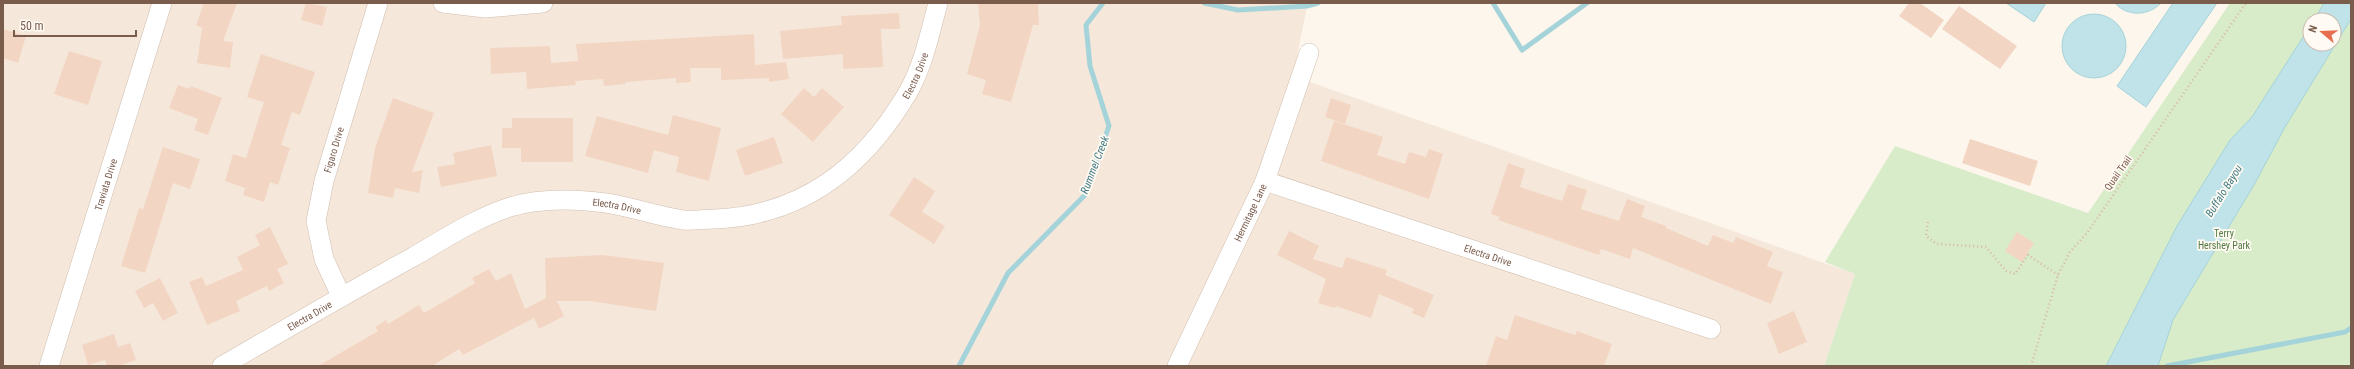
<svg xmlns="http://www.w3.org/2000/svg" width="2354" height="369" font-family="'Roboto Condensed',sans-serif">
<rect width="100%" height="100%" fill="#fdf6ec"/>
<path fill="#f5e8da" d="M3 3H1311L1307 6 1293 76 1855 274 1824 366H3Z"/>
<path fill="#d8ecc9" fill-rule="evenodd" d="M2230 3H2351V366H1824L1855 274 1825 262 1895 146 2088 213ZM2310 20H2334V44H2310Z"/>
<path fill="#bfe3e8" stroke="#a5d3da" d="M2006 3H2046L2034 22Z
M2115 3H2161C2149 16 2127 17 2115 3Z
M2173 3H2217L2146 107 2117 86Z
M2324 3H2351V19L2285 127 2254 185 2173 320 2158 366H2106L2177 226 2230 140 2252 117 2310 26V44H2334V20H2314Z
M2062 46a32 32 0 1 1 64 0a32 32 0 1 1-64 0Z"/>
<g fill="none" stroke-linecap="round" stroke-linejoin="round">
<path stroke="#a5d3da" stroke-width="5" d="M1204 3 1238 10 1307 6 1318 3
M1493 3 1522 50 1587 3
M959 366 1008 273 1085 195 1109 126 1090 66 1086 25 1103 3
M2167 366 2345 332 2351 328"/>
</g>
<path fill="#f3d5c3" d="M204 3H237L223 41 233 42 230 68 197 63 202 28 196 25Z
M306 3 327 7 322 26 301 20Z
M978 3H1038L1039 25H1033L1011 102 982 94 986 80 967 74 980 25Z
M1909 3H1920L1944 20 1931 38 1899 16Z
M1959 6 2017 46 2000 69 1942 29Z
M899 13 900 29H881L883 67 843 69V54L783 59 780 31 842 25 841 16Z
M3 29 26 36 18 63 3 58Z
M754 34 755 65 786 62 789 79 769 82V78L721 80V68H690L691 82 676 83V78L625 82V84L604 86 603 79 575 81 576 85 527 89 526 72 491 74 490 48 550 46 551 63 578 61 576 44Z
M69 51 102 61 88 105 54 94Z
M261 54 315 72 300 115 292 112 281 145 290 148 278 185 270 182 264 202 243 195 245 188 225 181 233 154 246 158 264 102 247 97Z
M178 85 190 89 191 86 222 98 208 135 194 130 198 119 169 108Z
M804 88 814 97 822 88 844 107 813 142 781 114Z
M393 98 434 113 412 172 423 170 419 193 395 188 393 198 368 193 375 148Z
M1331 98 1351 105 1345 124 1325 117Z
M673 115 721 128 709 181 676 172 679 157 654 150 648 173 585 156 597 116 668 135Z
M512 118H573V162H521V148H502V128H512Z
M1334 121 1383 137 1377 155 1405 164 1409 152 1426 157 1429 149 1443 154 1429 199 1321 161Z
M774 137 783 163 745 176 736 150Z
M1970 139 2038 161 2030 186 1962 163Z
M491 145 497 176 441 187 437 167 455 164 453 153Z
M163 147 200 159 190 189 173 183 145 273 121 266 139 208 143 209Z
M1508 163 1525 169 1520 187 1562 201 1568 184 1587 190 1581 209 1619 221 1627 199 1645 206 1641 217 1666 226V228L1708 246 1713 235 1733 243 1736 237 1773 252 1767 266 1783 272 1771 304 1633 248 1630 259 1601 249 1599 255 1498 220 1500 217 1491 214Z
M914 177 935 191 922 212 945 226 934 244 889 215Z
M270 227 288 264 277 269 284 283 269 291 267 286 236 301 240 311 207 325 189 282 202 277 206 286 243 270 237 257 260 245 255 235Z
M1289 231 1319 246 1313 259 1342 268 1346 257 1387 270 1385 275 1434 295 1424 318 1412 313 1414 309 1379 294 1371 318 1336 306 1335 308 1318 303 1326 279 1277 255Z
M2017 232 2034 243 2022 262 2005 251Z
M603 255 664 263 656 311 590 301H557L564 316 539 329 534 318 463 355 459 349 432 366H318L378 331 375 327 386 320 388 324 419 305 424 313 450 298 475 283 472 278 489 269 496 281 511 273 525 309 546 298 545 258Z
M160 278 178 313 163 321 153 303 144 308 135 291Z
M1794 311 1807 342 1779 354 1767 323Z
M1515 315 1575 335 1577 331 1612 344 1604 366H1486L1496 336 1507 340Z
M114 334 118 347 130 343 136 360 119 366H107L105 360 88 365 82 345Z"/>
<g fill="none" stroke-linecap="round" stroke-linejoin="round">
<defs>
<g id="minor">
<path d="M443 3 485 8 543 3"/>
<path id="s1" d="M1265 181 1711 329"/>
<path id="s2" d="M341 296 324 259 316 221 324 181 378 3"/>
<path id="s3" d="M49 366 162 3"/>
<path id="s4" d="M222 366C286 329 349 292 413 257 444 239 476 218 510 207 539 198 576 199 606 203 632 207 657 216 683 220 693 221 704 219 714 219 802 216 863 168 907 94 923 67 930 33 938 3"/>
<path id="s5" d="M1177 366 1265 181 1309 53"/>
</g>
</defs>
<use href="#minor" stroke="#d1beb0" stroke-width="20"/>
<path stroke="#d9b8a5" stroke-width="2.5" stroke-dasharray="1 3" stroke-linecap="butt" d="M1928 222 1926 236 1937 244 1986 247 2006 271 2015 274 2028 255 2058 275
M2031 366 2058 275 2070 252 2087 233 2246 3"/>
<use href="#minor" stroke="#fff" stroke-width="19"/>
</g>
<g text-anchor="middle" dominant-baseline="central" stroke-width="3.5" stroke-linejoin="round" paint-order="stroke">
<g font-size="10" fill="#7a5c4d" stroke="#fffaf3">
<text stroke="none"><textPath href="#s4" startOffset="797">Electra Drive</textPath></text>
<text stroke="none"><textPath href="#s2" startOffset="153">Figaro Drive</textPath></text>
<text transform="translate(2118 173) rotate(-55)">Quail Trail</text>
<text stroke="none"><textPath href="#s3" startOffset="190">Traviata Drive</textPath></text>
<text stroke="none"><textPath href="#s4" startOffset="437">Electra Drive</textPath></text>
<text stroke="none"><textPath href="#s5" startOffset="170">Hermitage Lane</textPath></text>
<text stroke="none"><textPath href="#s1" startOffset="235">Electra Drive</textPath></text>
<text stroke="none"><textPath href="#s4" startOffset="101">Electra Drive</textPath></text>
</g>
<g font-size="10" fill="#537a41" stroke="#fffaf3">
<text x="2224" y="233">Terry<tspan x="2224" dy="12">Hershey Park</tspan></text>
</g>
<g font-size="11" font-style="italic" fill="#437c86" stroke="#fffaf3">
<text transform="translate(1095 165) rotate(-69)">Rummel Creek</text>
<text transform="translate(2224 191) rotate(-58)">Buffalo Bayou</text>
</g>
</g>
<rect width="2354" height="369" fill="none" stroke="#7a5c4d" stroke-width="8"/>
<g transform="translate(2322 32) rotate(289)"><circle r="19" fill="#fffaf3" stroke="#cabbb1"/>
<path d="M0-3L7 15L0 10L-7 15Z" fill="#e76f51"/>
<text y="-6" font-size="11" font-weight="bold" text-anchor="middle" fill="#7a5c4d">N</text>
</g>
<path d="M14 30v6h122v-6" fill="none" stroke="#7a5c4d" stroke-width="2"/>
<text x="20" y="30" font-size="12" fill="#7a5c4d" stroke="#fffaf3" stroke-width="3" paint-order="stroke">50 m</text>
</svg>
